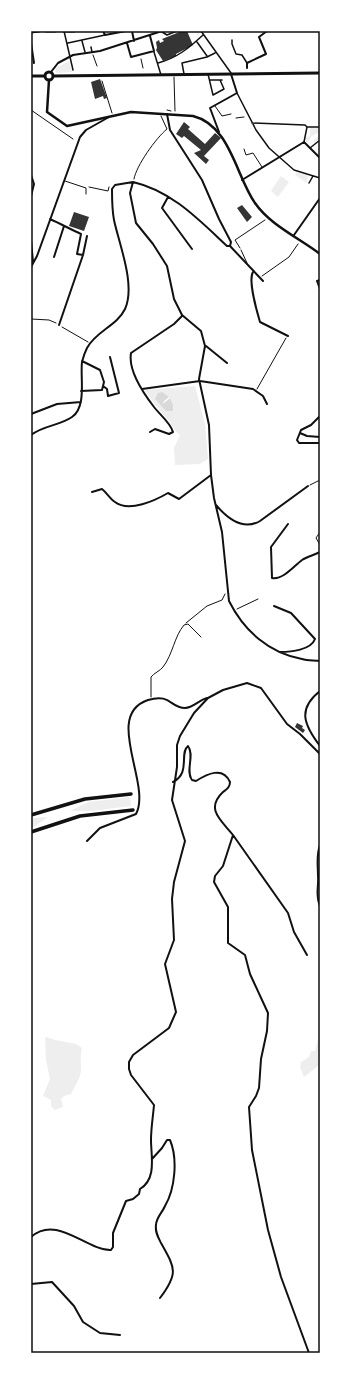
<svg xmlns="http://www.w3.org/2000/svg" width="351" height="1384" font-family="Arial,sans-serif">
<rect width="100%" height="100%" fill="#fff"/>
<path fill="#eee" fill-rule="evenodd" d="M69 61 72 72 58 73 55 72 56 68Z
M310 128H320V138L314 143V139L319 136 318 133 312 136 308 142H306V137L310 136Z
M297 172 308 175 307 183 295 175Z
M281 176 289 182 278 197 271 191Z
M195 386 205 424 208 459 200 464 175 465 174 448 180 435C174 431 173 426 169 421 160 411 152 401 145 390ZM161 392 170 398 174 409 158 403V393Z
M130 797 131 806 91 811H70L88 802Z
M48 817 31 829V818Z
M320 1031 319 1065 304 1077 300 1067 301 1062 309 1057 311 1051H315Z
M47 1037 55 1040 76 1044 82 1048C80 1056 81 1060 81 1067 82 1076 75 1086 71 1094L64 1096 61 1099 63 1107 55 1110 51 1106V1100L43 1096 50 1079 46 1060 45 1038Z"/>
<path fill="#d9d9d9" d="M162 392 169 397 164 401 163 404 170 398 173 405V411H166L155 399 158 393Z"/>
<path fill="#353535" d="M182 31H187L193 45 176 54V56L163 61 156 50 157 48 156 42 159 40 160 43 164 41 162 39Z
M100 79 107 98 104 99 103 96 95 99 91 82Z
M184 122 190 127 188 129 205 144 215 133 221 138 204 156 209 160 206 164 194 153 201 150 184 136 182 138 176 134Z
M242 205 252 217 247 222 237 208Z
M74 212 89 217 84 231 69 226Z
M297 723 303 726 302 728 305 730 303 733 295 727Z"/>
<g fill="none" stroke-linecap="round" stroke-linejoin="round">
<path stroke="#111" stroke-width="1" d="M93 55 97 66
M141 59 143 68
M174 77 175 111
M102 81 112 113
M31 110 73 139
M167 110 171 111
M236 118 244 117
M134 179C136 166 156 138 167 129L161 116
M89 187 108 191 109 187
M240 248 235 240 265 220
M262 276 289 257 298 244
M31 319 49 320 56 323
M62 327 88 342
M257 389 286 338
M310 485 320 480
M237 609 258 599
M186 623 207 606 222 600 225 594
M151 697V677C154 673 160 671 163 667 173 654 174 637 184 625L188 624 201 637"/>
<path stroke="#111" stroke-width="1" d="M215 106 222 116 231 114
M244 149 246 155 253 153 262 167
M65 181 86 188V194
M241 250 247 263
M320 532 316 538 320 545"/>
<path stroke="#111" stroke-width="1.5" d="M64 31 73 70
M201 31 231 73
M162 32 167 35 177 31
M232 40V44L236 54 242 55 247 63
M82 41 85 52
M197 42 207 56
M68 43 105 35
M91 47 92 52
M154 52 161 75
M158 63C177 58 189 48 203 35
M184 74 182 63 207 57 215 53
M208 74 213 95 224 89 220 80
M210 80H222
M320 80V82
M237 93 256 130 269 148 294 170 320 178
M252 123 305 125 307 127
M304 142 307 127H320
M310 148 320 140
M309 183 313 176"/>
<path stroke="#111" stroke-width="2" d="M103 31 105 35 126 31
M132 31 134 41
M31 43 34 63
M127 43 131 57 154 51 150 36
M247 68V63L266 54 259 37 267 31
M51 72 58 63 73 55 100 51 162 31
M167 114 170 130 202 180 219 219 231 242 230 246H227C199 220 172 191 133 182L130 193 136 223 153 244 167 266 174 299 182 315 201 331 205 346 199 379 209 425 211 475 214 498 222 532 229 601C244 631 269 653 302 659 308 661 314 660 320 661
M219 132 210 108 237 93 231 74
M31 175 34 184 31 196
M242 180 304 142 320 158
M168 197 162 208 192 249
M50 219C61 224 70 229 81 234L77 254 83 255
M294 235 320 198
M31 240 33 262
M230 246 263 281
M54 257 64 226
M31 267 37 256 80 137 86 130 109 117
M253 272C248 280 257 312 260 322L288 336
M320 280 317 281 320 289
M59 325 83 255 87 236
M206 346 227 363
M103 386 107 389 108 396 119 393 110 357
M142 389 200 381 253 389 263 396 267 404
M81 391 102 390 104 382 100 370 82 361
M31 414 57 404 81 402
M320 416 311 425 301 430 297 440 299 443H320
M150 432 155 429 169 434 173 432C170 422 160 415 154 407 144 394 128 370 131 353L174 324 182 316
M300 433 307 436 320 437
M31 435C44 425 59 426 72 417 87 407 80 377 82 362 83 358 85 352 87 348 96 331 117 326 125 309 136 285 119 244 114 220 112 210 112 199 112 189L115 185 133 182
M92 492 102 489C107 493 110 499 115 502 129 513 156 500 168 493L179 499 211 475
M216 505C227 518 243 531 260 521L308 486
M288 524 271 547 272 578C283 580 294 566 302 560 307 557 314 555 320 552
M274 606 291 613 315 639C311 650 291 652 280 652
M320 691C297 709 304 725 320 746
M173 782C191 773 179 753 188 746 195 755 185 771 192 780L196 781C207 774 223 766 230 782 230 787 227 789 223 792 205 809 221 820 233 835L223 866 215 876 214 882 228 907V943L245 955 250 974 268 1013 267 1031 261 1059 259 1088 256 1096 249 1107 252 1150 268 1230 281 1277 309 1353
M233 835 288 913 294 932 307 955
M87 841 100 828 136 814C152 784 103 715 148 700 171 693 170 708 185 708 193 708 199 700 207 698
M320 845C316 855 318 865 318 876 319 887 315 895 320 906
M152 1159 162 1148 167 1140H170C178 1159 175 1189 165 1206 162 1213 156 1218 156 1225 155 1232 158 1237 161 1243 175 1268 179 1273 160 1298
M31 1237C57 1214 87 1251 111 1250L113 1247V1233L126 1201 133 1199 139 1194 140 1189C157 1179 151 1156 151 1140 151 1128 153 1117 154 1105L131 1075 129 1069V1062L133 1055 169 1028 176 1012 165 964 174 940 172 899 174 882 185 841 172 800 177 767V745L180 736 194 713 208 698 223 690 247 683 261 688 287 724 300 734 320 754
M31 1284 52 1282 74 1306 83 1322 100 1333 120 1335"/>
<path stroke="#111" stroke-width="2.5" d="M49 80 47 112 67 126 131 112 193 116C230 125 236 176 255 203 270 225 299 238 320 254"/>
<path stroke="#111" stroke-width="3" d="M46 31H55
M64 31H74
M31 32 39 31
M45 76a4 4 0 1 1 8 0a4 4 0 1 1-8 0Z
M31 76H45
M53 76 320 73"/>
<path stroke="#111" stroke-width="3.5" d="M31 815 85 799 131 794
M31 832 80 816 133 810"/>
</g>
<rect width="351" height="1384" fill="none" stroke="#ffffff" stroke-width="64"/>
<rect x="32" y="32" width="287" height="1320" fill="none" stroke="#111" stroke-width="1.5"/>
</svg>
